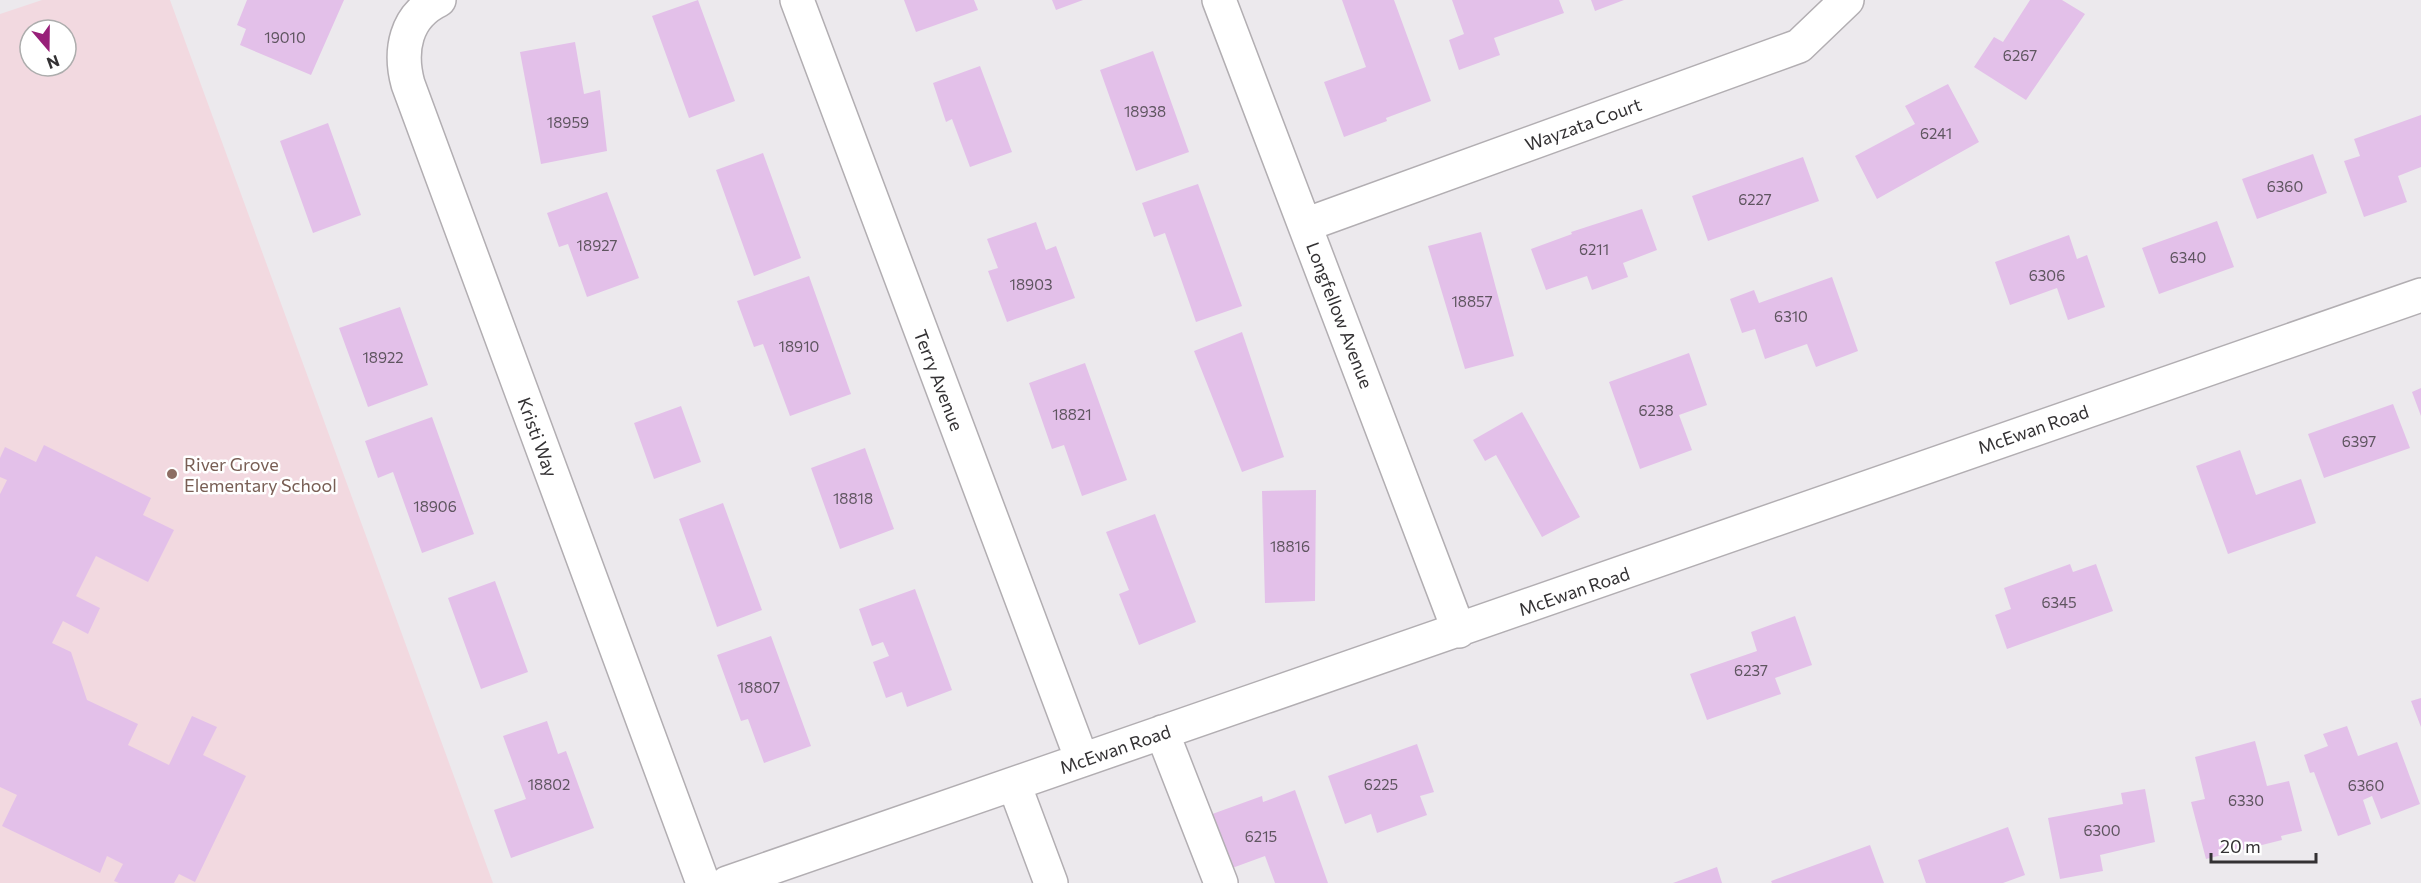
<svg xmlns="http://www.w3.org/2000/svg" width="2421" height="883" font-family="Commissioner,sans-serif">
<rect width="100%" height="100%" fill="#ece9ed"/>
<path fill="#f2d9e0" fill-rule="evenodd" d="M42 0H170L493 883H0V14ZM30 30H66V66H30Z"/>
<path fill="#e3c0e9" d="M247 0H344L311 75 240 45 246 29 237 25Z
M698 0 735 101 689 118 652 16Z
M904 0H974L978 10 916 32Z
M1052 0H1083L1056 10Z
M1342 0H1394L1431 101 1386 118 1387 121 1344 137 1324 82 1366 67Z
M1452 0H1559L1564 13 1494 38 1500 55 1459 70 1449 40 1464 34Z
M1591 0H1624L1595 11Z
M2030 0H2062L2085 14 2026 100 1974 67 1994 37 2003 42Z
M575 42 584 94 600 90 607 151 541 164 520 52Z
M1153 51 1189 152 1136 171 1100 70Z
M980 66 1012 152 970 167 952 119 946 122 933 83Z
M1948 84 1979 142 1877 199 1855 156 1915 124 1905 106Z
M2421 115V167L2398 176 2407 202 2364 217 2344 161 2360 156 2354 139Z
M328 123 361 215 313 233 280 141Z
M763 153 801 258 754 276 716 170Z
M2313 154 2327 193 2257 219 2242 179Z
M1803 157 1819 201 1708 241 1692 196Z
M1198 184 1242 306 1196 322 1165 233 1154 237 1142 203Z
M607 192 639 278 587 297 568 244 559 247 547 213Z
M1642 209 1657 250 1623 263 1628 277 1592 290 1587 276 1546 290 1531 249 1572 234 1571 232Z
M2217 221 2234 267 2159 294 2142 248Z
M1036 222 1046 250 1056 246 1075 298 1007 322 988 271 998 268 987 239Z
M1481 232 1514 356 1465 369 1428 246Z
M2069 235 2077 259 2087 255 2105 307 2068 320 2057 288 2010 305 1995 262Z
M809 276 851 394 790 416 763 344 754 347 737 301Z
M1832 277 1858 351 1816 367 1807 344 1765 359 1755 329 1742 333 1730 299 1754 290 1759 303Z
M400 307 428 385 368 407 339 328Z
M1242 332 1284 457 1242 472 1194 351Z
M1689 353 1707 405 1679 415 1692 450 1640 469 1609 382Z
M1085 363 1127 480 1082 496 1064 445 1052 449 1029 383Z
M2421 388V416L2412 392Z
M2393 404 2410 448 2324 478 2308 434Z
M681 406 701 462 654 479 634 423Z
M1522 412 1580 517 1542 537 1496 455 1485 461 1473 440Z
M432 417 474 534 422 553 393 472 378 478 365 441Z
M44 445 151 498 143 515 174 530 148 582 96 556 76 596 100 608 88 634 63 621 52 643 71 652 87 700 138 724 128 745 169 765 192 716 217 727 203 755 246 776 195 882 179 874 174 883H119L114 881 123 864 107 856 100 873 2 826 17 795 0 787V494L7 480 0 477V458L5 447 36 462Z
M865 448 894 529 840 549 811 468Z
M2240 450 2256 495 2301 479 2316 523 2228 554 2196 466Z
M1316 490 1315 601 1265 603 1262 491Z
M723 503 762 610 717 627 679 519Z
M1155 514 1196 622 1139 645 1119 594 1129 590 1106 532Z
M2070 564 2073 572 2096 564 2113 611 2007 649 1995 615 2011 609 2004 588Z
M495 581 528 672 481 689 448 598Z
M915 589 952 690 907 707 902 692 886 698 873 662 889 656 883 642 872 646 859 609Z
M1795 616 1812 665 1775 678 1781 694 1707 720 1690 674 1757 651 1751 632Z
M771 636 811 746 764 763 748 719 741 721 717 655Z
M2421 698V727L2411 701Z
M547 721 558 754 566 751 594 828 511 858 494 810 526 799 503 736Z
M2347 726 2358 756 2397 742 2420 804 2381 819 2372 796 2363 800 2371 824 2338 836 2314 772 2310 773 2304 755 2328 746 2323 734Z
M2255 741 2267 786 2289 781 2302 831 2281 836 2282 840 2206 859 2191 802 2205 799 2195 757Z
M1417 744 1434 792 1420 796 1427 815 1377 833 1371 814 1345 824 1328 776Z
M2145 789 2155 842 2100 855 2103 871 2060 879 2048 818 2123 804 2121 793Z
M1295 790 1328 883H1275L1265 856 1224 871 1204 817 1262 796 1263 802Z
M2008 827 2025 875 2003 883H1926L1918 860Z
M1870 845 1884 883H1772L1771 881Z
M1717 867 1722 883H1673Z"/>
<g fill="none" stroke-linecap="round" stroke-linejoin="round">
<defs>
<path id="minor" d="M439 0C405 16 399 51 408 84L703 883
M797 0 1082 760
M1219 0 1459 631
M1305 225 1799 46 1847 0
M1162 732 1221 883
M1014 784 1051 883
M727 883C1292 688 1856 491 2421 295"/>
</defs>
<use href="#minor" stroke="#b2aeb2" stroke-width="36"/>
<use href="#minor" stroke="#fff" stroke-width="33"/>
</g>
<circle fill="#8d6e63" stroke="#fff" stroke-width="2" cx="172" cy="474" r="6"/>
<g text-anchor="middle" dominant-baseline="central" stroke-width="5" stroke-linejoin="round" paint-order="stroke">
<g font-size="15" fill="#5f5560">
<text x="285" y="37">19010</text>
<text x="2020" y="55">6267</text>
<text x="1145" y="111">18938</text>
<text x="568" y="122">18959</text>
<text x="1936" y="133">6241</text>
<text x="2285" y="186">6360</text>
<text x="1755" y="199">6227</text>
<text x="597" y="245">18927</text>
<text x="1594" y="249">6211</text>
<text x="2188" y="257">6340</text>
<text x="2047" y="275">6306</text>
<text x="1031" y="284">18903</text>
<text x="1472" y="301">18857</text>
<text x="1791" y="316">6310</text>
<text x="799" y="346">18910</text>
<text x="383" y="357">18922</text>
<text x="1656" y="410">6238</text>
<text x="1072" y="414">18821</text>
<text x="2359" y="441">6397</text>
<text x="853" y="498">18818</text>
<text x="435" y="506">18906</text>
<text x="1290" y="546">18816</text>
<text x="2059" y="602">6345</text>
<text x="1751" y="670">6237</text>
<text x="759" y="687">18807</text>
<text x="549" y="784">18802</text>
<text x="1381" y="784">6225</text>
<text x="2366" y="785">6360</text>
<text x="2246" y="800">6330</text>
<text x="2102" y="830">6300</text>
<text x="1261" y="836">6215</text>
</g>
<g font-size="18" fill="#333133" stroke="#fff">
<text transform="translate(1583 124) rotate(-20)">Wayzata Court</text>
<text transform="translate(1340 315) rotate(69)">Longfellow Avenue</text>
<text transform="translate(939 380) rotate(69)">Terry Avenue</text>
<text transform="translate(2033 429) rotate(-19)">McEwan Road</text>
<text transform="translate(538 437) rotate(70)">Kristi Way</text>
<text transform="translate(1574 591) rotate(-19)">McEwan Road</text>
<text transform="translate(1115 749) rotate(-19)">McEwan Road</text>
</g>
<g font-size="18" fill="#785e54" stroke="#fff" text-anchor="start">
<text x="184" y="464">River Grove<tspan x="184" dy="21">Elementary School</tspan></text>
</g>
</g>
<g transform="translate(48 48) rotate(160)"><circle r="28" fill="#ffffff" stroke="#adadad" stroke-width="1.5"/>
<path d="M0-4.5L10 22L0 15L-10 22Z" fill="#981f79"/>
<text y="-9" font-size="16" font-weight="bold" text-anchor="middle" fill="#333133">N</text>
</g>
<path d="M2211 853v9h105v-9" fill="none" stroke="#333133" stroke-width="3"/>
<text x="2220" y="853" font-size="18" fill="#333133" stroke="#ffffff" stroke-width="4.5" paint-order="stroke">20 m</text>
</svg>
